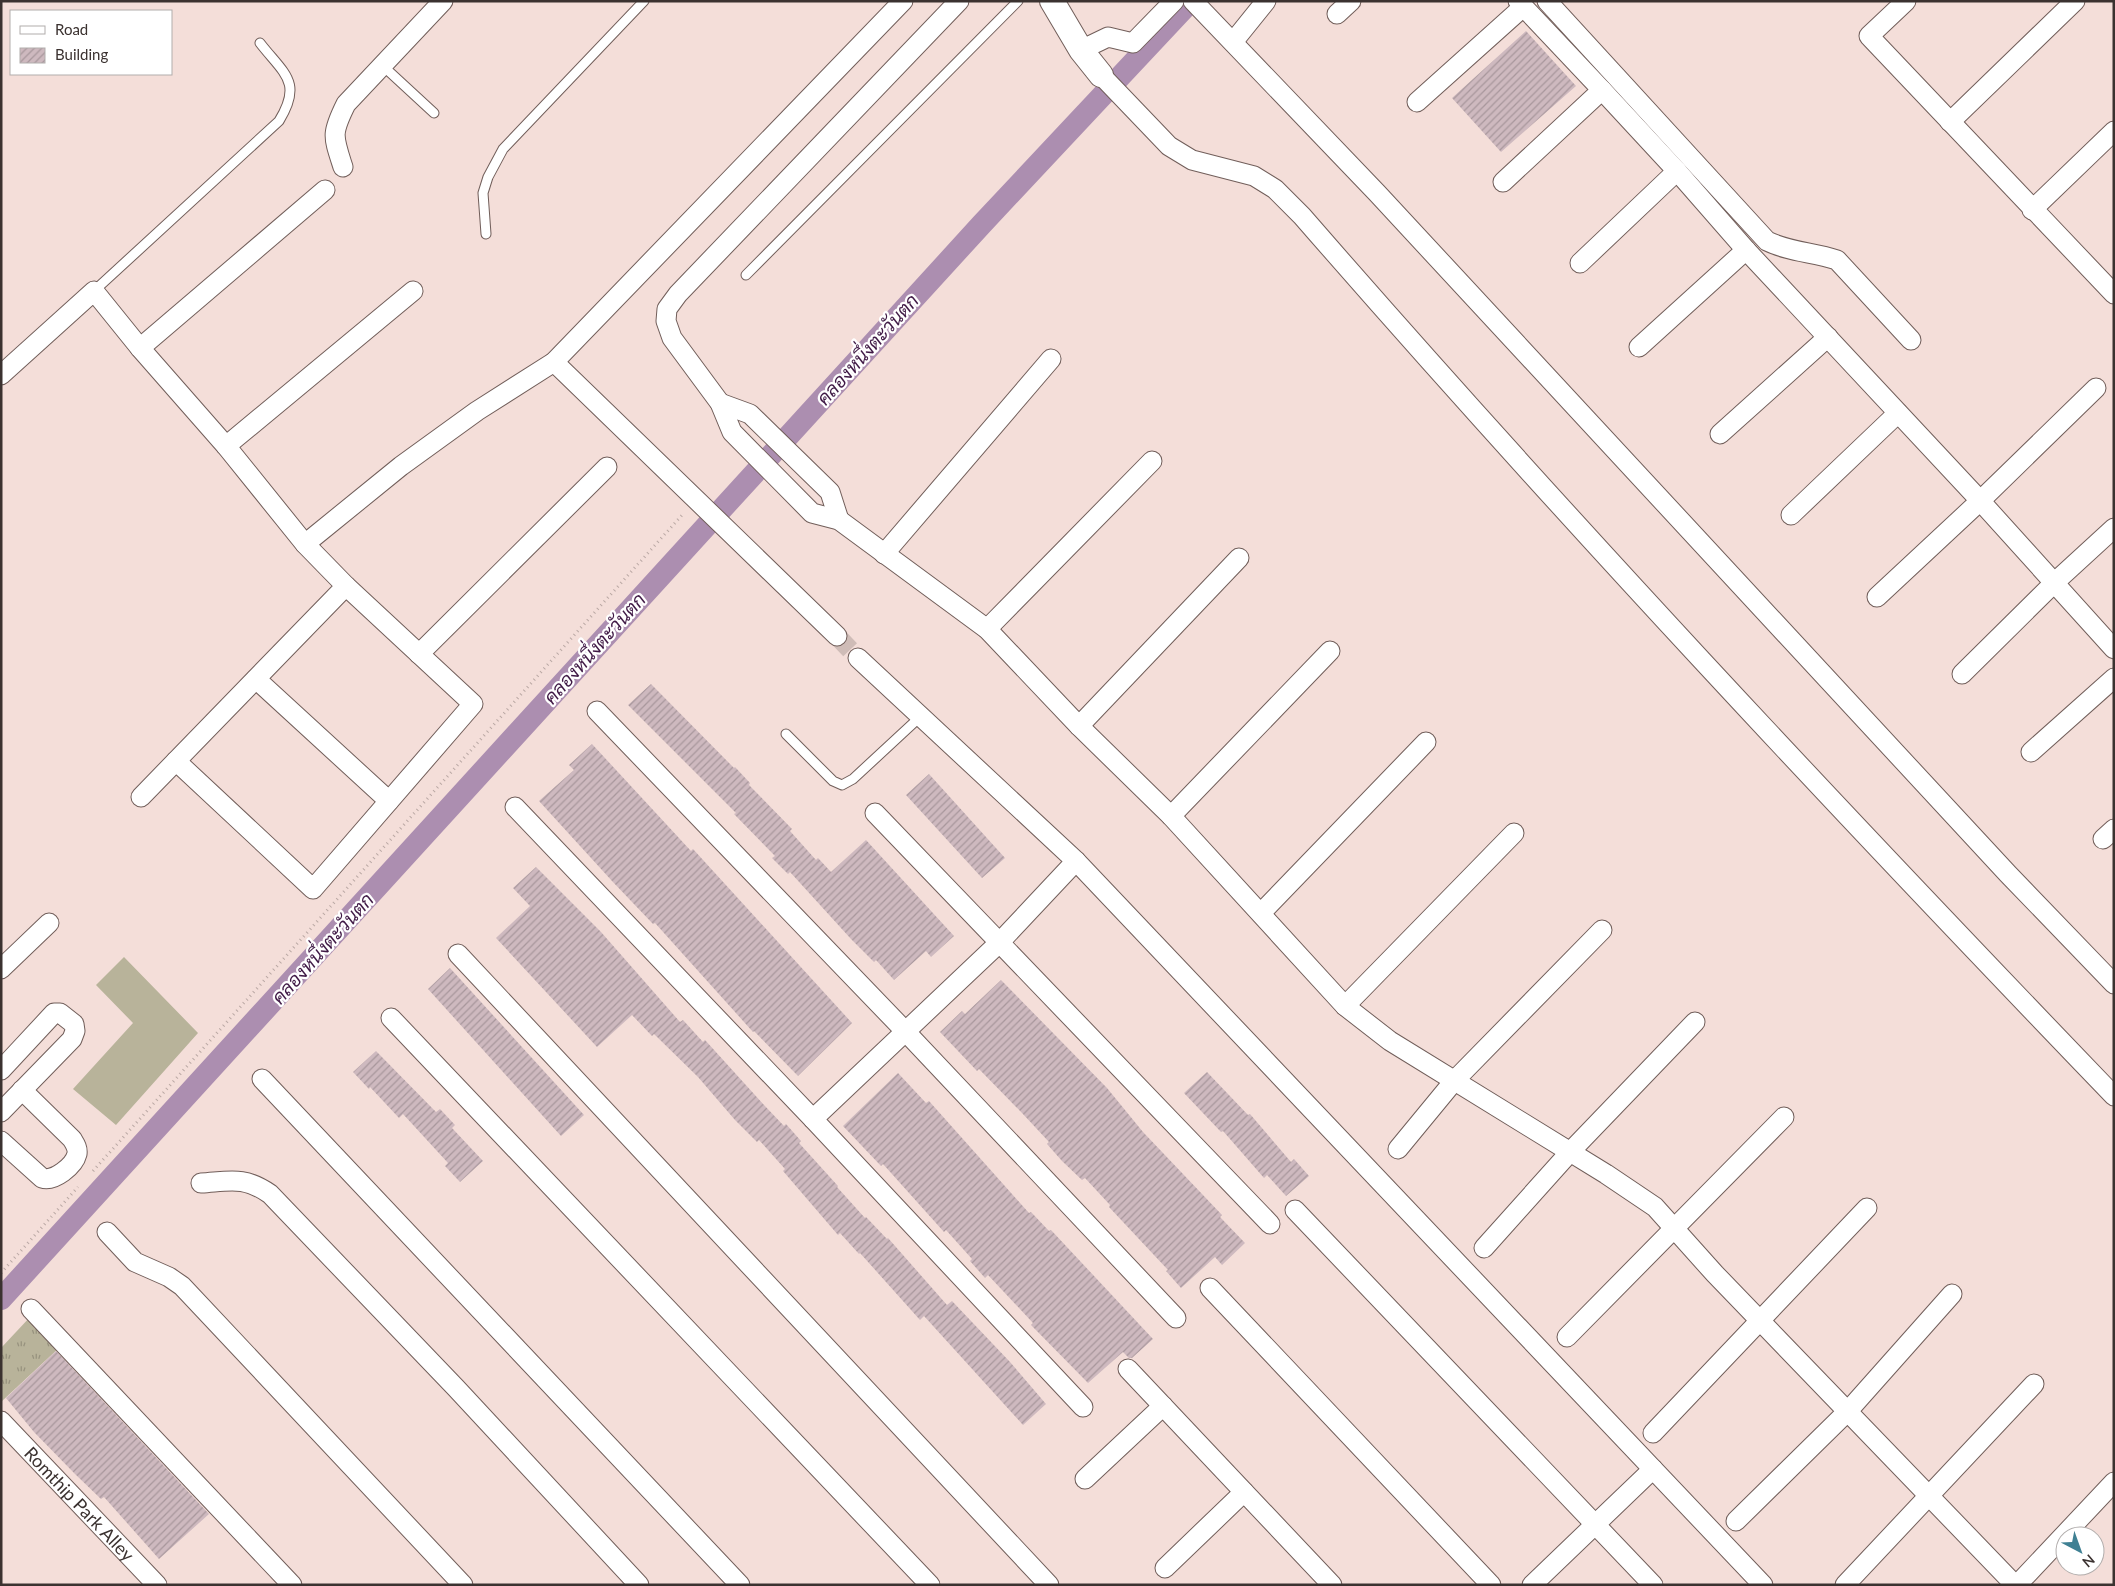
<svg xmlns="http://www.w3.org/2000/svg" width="2115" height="1586" font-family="Lato,Sarabun,sans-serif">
<defs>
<pattern id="grass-tufts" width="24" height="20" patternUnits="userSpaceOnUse" patternTransform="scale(1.25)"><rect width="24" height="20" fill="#b8b39a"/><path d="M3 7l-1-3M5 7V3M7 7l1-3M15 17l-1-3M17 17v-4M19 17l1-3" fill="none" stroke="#97927e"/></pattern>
<pattern id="building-hatch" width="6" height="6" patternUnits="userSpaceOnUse" patternTransform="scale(1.25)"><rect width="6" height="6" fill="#ceb9bf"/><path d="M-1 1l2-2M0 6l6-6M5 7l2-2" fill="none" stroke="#a8979c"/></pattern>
</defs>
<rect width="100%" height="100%" fill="#f4ded9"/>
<path fill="url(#grass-tufts)" d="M31 1316 59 1348 1 1402V1348Z"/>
<path fill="#b8b39a" d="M124 957 198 1033 116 1125 73 1089 133 1023 96 985Z"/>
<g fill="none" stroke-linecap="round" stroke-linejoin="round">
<path stroke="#ac8eb0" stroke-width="22" d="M1 1299 981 225 1191 1"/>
</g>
<path fill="url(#building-hatch)" d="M1526 31 1576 86 1501 152 1452 98Z
M651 684 734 768 735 767 750 783 749 785 792 829 790 831 816 860 818 858 831 872 866 840 954 936 931 957 926 951 894 980 876 960 874 962 851 939 790 872 788 874 772 858 775 856 734 814 736 813 628 705Z
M592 744 691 851 693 849 852 1023 798 1076 754 1031 753 1032 655 923 653 924 612 881 539 801 574 770 569 765Z
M929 774 1005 858 982 878 906 795Z
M536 867 601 932 680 1022 683 1020 703 1042 705 1040 764 1105 784 1126 786 1124 801 1141 799 1143 838 1186 837 1187 865 1218 866 1217 887 1239 888 1238 947 1305 952 1301 1010 1362 1046 1404 1023 1425 924 1316 920 1320 860 1253 859 1254 840 1233 838 1235 783 1171 785 1169 759 1140 757 1142 735 1120 698 1077 654 1034 652 1036 632 1015 597 1047 496 938 530 906 513 888Z
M450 968 584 1115 561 1136 428 989Z
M1001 980 1107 1088 1143 1132 1222 1215 1220 1217 1245 1243 1222 1265 1215 1257 1181 1288 1166 1271 1168 1270 1109 1207 1110 1205 1085 1178 1082 1180 1062 1161 1047 1144 1049 1142 1022 1113 979 1069 977 1071 940 1032 962 1011 965 1014Z
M376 1051 436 1112 440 1109 455 1125 452 1128 483 1161 460 1182 445 1166 448 1163 403 1114 399 1118 370 1087 369 1089 353 1072Z
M1207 1072 1248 1115 1250 1114 1291 1162 1294 1159 1309 1176 1286 1196 1267 1175 1264 1178 1223 1131 1221 1132 1184 1093Z
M898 1073 926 1103 929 1101 1029 1213 1031 1212 1049 1231 1051 1230 1153 1339 1132 1358H1129L1123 1352 1088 1383 1031 1325 1033 1323 988 1275 985 1278 970 1261 972 1259 946 1230 944 1232 883 1164 881 1166 843 1126Z
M56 1351 209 1514 159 1559 104 1497 101 1499 75 1474 34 1432 6 1398Z"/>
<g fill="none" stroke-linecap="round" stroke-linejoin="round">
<path stroke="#cfbcb7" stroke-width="19" stroke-dasharray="19 9" stroke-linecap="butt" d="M837 636 858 658"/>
<defs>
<path id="service" d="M382 65 434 113
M486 234 483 193 488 177 503 149 644 1
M746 275 1018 1
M94 291 279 121C303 82 284 74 260 43
M786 734 833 781 842 785 853 779 921 716"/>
<g id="minor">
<path d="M959 1 678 294 667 309 666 321 672 338 720 403 732 432 812 513 839 520 987 629 1079 726 1171 816 1345 1006 1390 1041 1606 1174 1655 1207 1715 1274 2015 1585"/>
<path d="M1193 1 1377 193 2008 874 2114 984"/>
<path d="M1518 1 1602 90"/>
<path d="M1547 1 1767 241C1789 252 1813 252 1837 260L1911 340"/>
<path d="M1906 1 1869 36 2114 294"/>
<path d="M1337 14 1351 1"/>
<path d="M1233 42 1266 1"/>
<path d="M1081 50 1108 37 1133 43 1174 1"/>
<path d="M1101 75 1169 146 1192 160 1254 176 1275 189 1302 216C1564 517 1837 808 2114 1096"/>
<path d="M1417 102 1523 7"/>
<path d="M1950 122 2075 1"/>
<path d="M343 167C333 136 331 134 346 104L443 1"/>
<path d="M1503 182 1602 90 1677 171 1746 250 1974 494 2114 649"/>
<path d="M2032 210 2114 131"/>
<path d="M1580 263 1677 171"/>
<path d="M1639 347 1746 250"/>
<path d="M140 348 325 190"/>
<path d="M554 362 837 636"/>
<path d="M1 375 94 291 140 348 226 446 305 544 346 586 141 797"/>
<path d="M720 403 750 414 830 492 839 520"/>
<path d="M1720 434 1828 337"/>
<path d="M226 446 413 291"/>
<path d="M1791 515 1898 413"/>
<path d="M305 544 401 466 477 411 554 362 903 1"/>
<path d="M884 554 1051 359"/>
<path d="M1877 597 1980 501 2096 388"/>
<path d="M987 629 1152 461"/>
<path d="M419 654 607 467"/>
<path d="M858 658 1076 861 1763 1585"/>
<path d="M1962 674 2054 583 2114 528"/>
<path d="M256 679 389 801"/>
<path d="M597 711 905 1031 1176 1318"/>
<path d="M1079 726 1239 558"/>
<path d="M2031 752 2114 678"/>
<path d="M176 761 313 889 473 704 346 586"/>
<path d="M515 807 813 1119 1083 1407"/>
<path d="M875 813 1270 1224"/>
<path d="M1171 816 1330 651"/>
<path d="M2103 839 2114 829"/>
<path d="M1261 913 1426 742"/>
<path d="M458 954 1049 1585"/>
<path d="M1 969 49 923"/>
<path d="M1345 1006 1514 833"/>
<path d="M391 1018 930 1585"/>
<path d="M1 1070 54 1013H60L74 1024 75 1031 72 1039 1 1112"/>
<path d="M262 1079 740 1585"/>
<path d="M813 1119 999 943 1076 861"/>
<path d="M1 1141 42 1178C54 1182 74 1166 77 1154 78 1148 75 1144 72 1139L22 1090"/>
<path d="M1398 1149 1454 1081 1602 930"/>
<path d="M201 1183C231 1181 244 1176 270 1194L456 1388 639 1585"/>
<path d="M1295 1210 1653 1585"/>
<path d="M107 1232 135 1262 169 1277 182 1286 463 1585"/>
<path d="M1484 1248 1570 1152 1695 1022"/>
<path d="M1210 1288 1491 1585"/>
<path d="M31 1309 292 1585"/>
<path d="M1567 1337 1784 1117"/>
<path d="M1128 1369 1332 1585"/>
<path id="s1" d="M1 1421 157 1585"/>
<path d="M1653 1433 1867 1208"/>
<path d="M1085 1479 1163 1406"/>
<path d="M1736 1521 1848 1411 1952 1294"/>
<path d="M1165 1568 1244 1492"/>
<path d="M1532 1585 1653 1469"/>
<path d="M1845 1585 2034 1384"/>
<path d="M2017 1585 2114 1482"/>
</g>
<path id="tertiary" d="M1052 1 1081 50 1101 75"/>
</defs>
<use href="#service" stroke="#715e5a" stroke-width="11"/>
<use href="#minor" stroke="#715e5a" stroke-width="21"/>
<use href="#tertiary" stroke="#715e5a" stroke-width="26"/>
<path stroke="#baa8a4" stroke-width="3" stroke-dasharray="1 4" stroke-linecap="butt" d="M93 1171 683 514
M1 1273 78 1187"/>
<use href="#service" stroke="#fff" stroke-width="9"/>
<use href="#minor" stroke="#fff" stroke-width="19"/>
<use href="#tertiary" stroke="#fff" stroke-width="24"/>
</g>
<g text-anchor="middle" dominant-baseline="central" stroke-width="4.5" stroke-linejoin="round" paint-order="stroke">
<g font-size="18" fill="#3b3230" stroke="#fff">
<text stroke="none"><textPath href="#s1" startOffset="114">Romthip Park Alley</textPath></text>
</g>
<g font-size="19" font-style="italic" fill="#3f1945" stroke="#fff">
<text transform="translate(867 349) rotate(-48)">คลองหนึ่งตะวันตก</text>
<text transform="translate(594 648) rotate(-48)">คลองหนึ่งตะวันตก</text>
<text transform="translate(322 948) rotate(-48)">คลองหนึ่งตะวันตก</text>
</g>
</g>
<rect width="2115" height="1586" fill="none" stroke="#3b3230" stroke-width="5"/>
<rect x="10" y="10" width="162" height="65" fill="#ffffff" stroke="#b1adac"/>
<rect x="20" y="26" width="25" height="8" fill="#ffffff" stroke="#b1adac"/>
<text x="55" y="35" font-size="15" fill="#3b3230">Road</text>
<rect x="20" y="48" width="25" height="15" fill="url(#building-hatch)" stroke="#b1adac"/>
<text x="55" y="60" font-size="15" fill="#3b3230">Building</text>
<g transform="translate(2080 1551) rotate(139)"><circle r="24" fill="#ffffff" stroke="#b1adac"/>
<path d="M0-4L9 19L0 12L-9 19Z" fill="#3f8093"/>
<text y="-8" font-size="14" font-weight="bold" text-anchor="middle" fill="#3b3230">N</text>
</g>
</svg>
